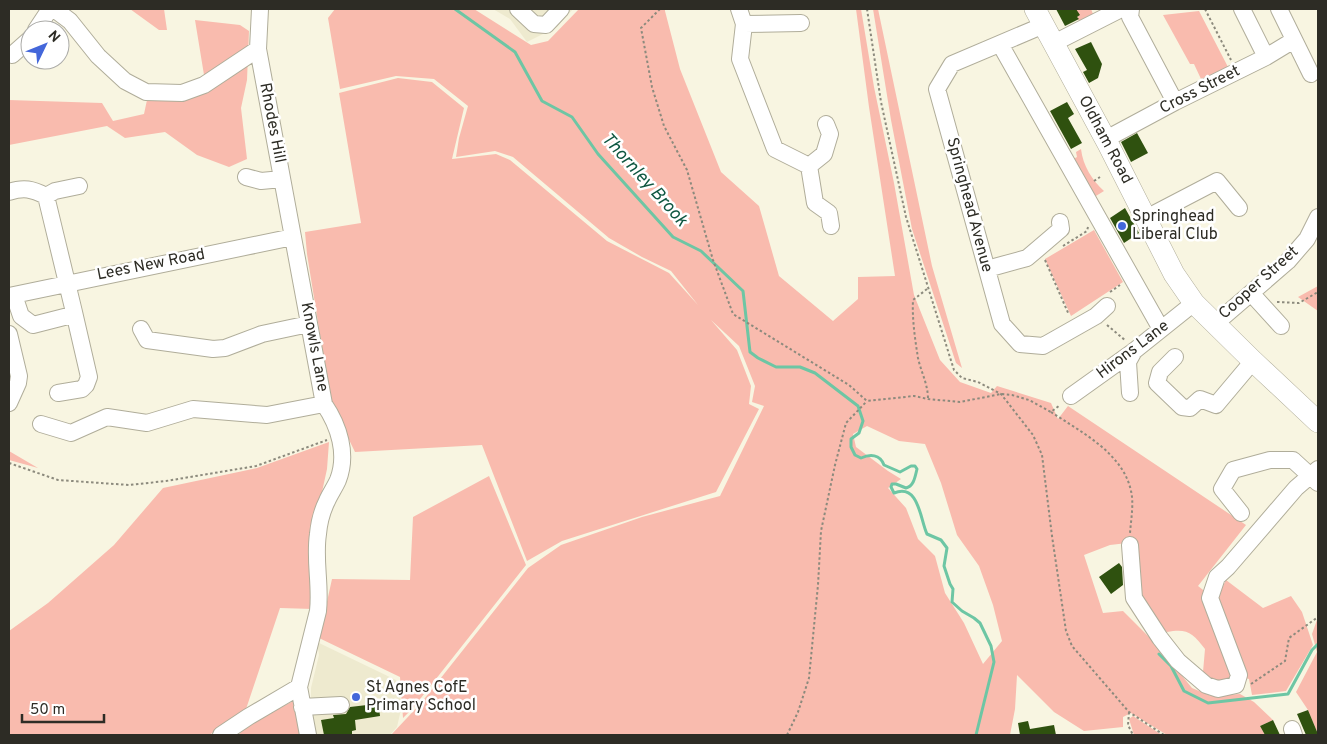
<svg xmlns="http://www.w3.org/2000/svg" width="1327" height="744" font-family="Overpass,sans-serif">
<rect width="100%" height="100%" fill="#f8f5e1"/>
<path fill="#eeeacf" d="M493 9H573L557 27 527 42 510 19Z
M317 642 396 680 402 705 397 727 390 735H315L311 715V688L319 655Z"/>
<path fill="#f9bbae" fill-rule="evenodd" d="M130 9H164L167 30H159Z
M335 9H474L531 45 548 41 579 9H665V11L680 69 721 172 759 206 779 276 833 321 858 299V277L895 276 869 107 856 9H861L874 87 894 183 914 295 940 360 960 382 991 393 997 386 1051 403 1058 419 1068 406 1246 525 1198 586 1216 600 1226 580 1263 608 1291 596 1302 612 1313 645 1286 691 1252 695 1249 679 1235 675 1218 685 1203 672 1205 649C1193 633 1187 628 1167 632L1142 608 1136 542 1110 545 1084 555 1103 613 1123 611 1157 645 1192 688 1211 696 1240 694 1254 702 1273 720 1260 726 1265 735H1167L1131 713 1123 717V727L1084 731 1054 712 1017 675 1015 709 1010 735H391L421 703 528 568 561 545 642 517 720 496 764 406 752 402 755 386 739 346 711 320 737 350 751 386 749 404 759 409 716 492 562 541 527 561 482 445 355 452 331 403 307 254 305 232 361 223 339 93 398 78 432 82 464 108 452 159 496 154 510 160 607 241 669 273 698 305 671 271 642 257 609 238 513 157 495 151 456 157 459 138 468 106 434 79 396 76 340 89 328 18ZM867 426 899 441 925 444 941 483 957 535 979 566 993 605 1002 641 983 664 964 623 945 593 935 556 918 539 906 508 888 488 901 479 888 471 856 447 853 434Z
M873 9H878L932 266 962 368 956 363 912 229 891 120Z
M1073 9H1091L1093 14 1079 21 1077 17 1080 15 1076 14Z
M1199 11 1228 67 1201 79 1194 64H1190L1163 15Z
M195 20 240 25 249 31 247 80 241 108 247 159 229 167 197 155 165 132 125 138 107 126 9 145V100L102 103 113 121 144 114 150 86 176 89 205 81Z
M1081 149C1083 166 1092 180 1104 191L1091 199 1070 161 1077 157 1076 152Z
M1094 230 1123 282 1071 316 1045 259Z
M1318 286V311L1298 297Z
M329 442 327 469 322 492 313 609 280 608 245 712 209 735H9V631L48 603 114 545 163 488 257 468Z
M9 451 38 468 9 460Z
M489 476 526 565 413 708 403 718 400 677 319 638 332 579 410 580 413 517Z
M1318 617V734L1308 710 1296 692 1317 652 1312 634Z
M295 700 303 735H238L250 724Z
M1133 716 1162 735H1134L1129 719Z"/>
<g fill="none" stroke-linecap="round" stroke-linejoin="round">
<path stroke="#6dc6a4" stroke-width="3" d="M455 9 515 52 542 101 572 117 598 154 673 237 701 251 743 291 750 352 758 358 776 367H800L815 373 858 406 863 421 859 433 851 439V447L855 455 861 458C870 454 880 454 884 465L900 472 911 466H915L917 469C915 477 914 486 906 488L896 484H892L891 487 894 493C919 483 920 519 927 534L941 540 947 548 944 566 950 584 953 589 952 602 962 611 974 618 980 623 991 646 994 662 976 735
M1159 654 1171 666 1184 691 1208 703 1288 694 1312 650 1318 644"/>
</g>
<path fill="#2f510f" d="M1056 9H1076L1080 15 1077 17 1079 19 1065 26Z
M1091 42 1102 64 1098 78 1089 83 1083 72 1087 70 1075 49Z
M1067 102 1074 114 1068 118 1082 143 1071 149 1050 111Z
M1137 133 1148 153 1131 162 1121 142Z
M1125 208 1139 233 1124 243 1110 218Z
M1119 563 1122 567 1123 585 1111 594 1099 577Z
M378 700 380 716 355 720 356 730 352 731V735H324L321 720 334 718 333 715 346 714 350 707 367 705 366 702Z
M1308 710 1318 734V735H1306L1297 714Z
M1273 720 1280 735H1265L1260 726Z
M1028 721 1030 729 1054 725 1056 735H1020L1018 723Z"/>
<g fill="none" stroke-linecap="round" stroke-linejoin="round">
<defs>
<path id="minor" d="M54 9 70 21 98 56 125 81 146 92 182 93 204 85 258 49
M260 9 258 49 324 404C339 426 348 454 338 480 335 487 330 494 327 501 322 511 319 523 318 534 314 560 321 585 318 611L299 687 308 735
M518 9 534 24 546 25 561 9
M739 9 744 24 740 59 775 149 809 166
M1131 9 1130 17 1175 102
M1242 9 1266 57
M1279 9 1311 74
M744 24 801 23
M1044 25 952 64 937 89 1002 324 1020 344 1043 346 1096 316 1107 306
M36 30 50 9
M1054 43 1121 9
M1000 44 1161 329
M12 55 30 39
M1106 139 1175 102 1266 57 1294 40
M809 166 815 203 829 213 831 226
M809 166 824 154 830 134 826 124
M246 177 261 181 282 179
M9 192C24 187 32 189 46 196L74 312 72 315 33 325 21 316 14 295
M46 196 55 191 79 186
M1146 218 1217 181 1239 208
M987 269 1027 258 1061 229 1060 222
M1251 293 1281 326
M9 296 293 237
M1215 324 1288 261 1307 239 1318 217
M141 329 147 340 213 349 225 348 262 334 309 324
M9 334 19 376 18 383 9 403
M1175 357 1160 372 1157 383 1182 407 1190 408 1200 399 1216 405 1253 361
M58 393 82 389 86 385 89 377 74 312
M1130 393 1128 362 1134 351
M1071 396 1134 351 1194 303
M41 424 71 433 107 417 147 423 193 409 267 415 324 404
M1241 513 1222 489 1233 470 1270 460H1293L1318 483
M1130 545 1134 598 1160 638 1178 661 1206 685 1218 689 1236 685 1239 675 1210 598 1217 577 1228 567 1296 488 1318 469
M302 707 341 705
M1292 729 1294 735
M221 735 248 717 299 687"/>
<path id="major" d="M1035 9 1108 144 1174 274 1194 303 1253 361 1318 422"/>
</defs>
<use href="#minor" stroke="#b0ad9a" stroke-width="18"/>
<use href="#major" stroke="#b0ad9a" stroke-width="22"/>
<path stroke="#8c8a7d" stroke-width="2" stroke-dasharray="2.5 2.5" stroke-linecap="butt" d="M660 9 641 28 652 87 664 126 687 170 713 260 733 314 849 385 867 401 914 396 928 399 960 402 1001 394 1012 395 1029 400 1051 412 1060 405
M867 9 881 102 906 217 954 370 962 378 978 382 1001 394 1033 435 1042 455 1052 536 1066 631 1072 646 1129 712 1164 735
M1205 9 1231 60
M1094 181 1100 177
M1063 246 1087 231 1088 227
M1045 260 1069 315
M927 289 913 300C912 319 915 339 918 358 921 372 928 384 928 399
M1110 292 1120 285
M1277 302 1299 303 1318 292
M1107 325 1126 341
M1051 412C1081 432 1123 453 1131 491 1134 503 1131 520 1130 533
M9 463 58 480 129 485 166 481 256 466 327 440
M1251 684 1285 661 1289 638 1318 617
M1129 712 1128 725 1133 735
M787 735 798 712 809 678 818 585 821 531 835 465 846 423 867 401"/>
<use href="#minor" stroke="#fff" stroke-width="16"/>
<use href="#major" stroke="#fff" stroke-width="21"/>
</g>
<g fill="#4467da" stroke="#fff" stroke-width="2">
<circle cx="1122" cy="226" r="5"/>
<circle cx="356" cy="697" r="5"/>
</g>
<g text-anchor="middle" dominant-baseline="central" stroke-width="5" stroke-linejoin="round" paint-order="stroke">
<g font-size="16" fill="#2d2c25" stroke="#fff">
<text transform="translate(1200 90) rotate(-27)">Cross Street</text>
<text transform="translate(272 123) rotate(79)">Rhodes Hill</text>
<text transform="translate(1105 140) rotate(62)">Oldham Road</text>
<text transform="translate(969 205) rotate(75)">Springhead Avenue</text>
<text transform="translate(151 265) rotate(-11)">Lees New Road</text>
<text transform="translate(1259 283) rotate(-42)">Cooper Street</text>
<text transform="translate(314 347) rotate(79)">Knowls Lane</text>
<text transform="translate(1133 350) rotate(-37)">Hirons Lane</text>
</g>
<g font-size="16" fill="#2d2c25" stroke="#fff" text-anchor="start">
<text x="1132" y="217">Springhead<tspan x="1132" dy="18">Liberal Club</tspan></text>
<text x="366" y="688">St Agnes CofE<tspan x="366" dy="18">Primary School</tspan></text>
</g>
<g font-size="18" font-style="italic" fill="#0f5741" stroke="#fff">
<text transform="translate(644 180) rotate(48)">Thornley Brook</text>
</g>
</g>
<rect width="1327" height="744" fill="none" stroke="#2d2c25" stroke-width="20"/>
<g transform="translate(45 45) rotate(47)"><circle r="24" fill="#ffffff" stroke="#ababa8"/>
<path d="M0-4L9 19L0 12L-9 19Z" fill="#4467da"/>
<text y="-8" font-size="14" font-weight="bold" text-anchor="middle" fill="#2d2c25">N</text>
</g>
<path d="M22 714v8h82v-8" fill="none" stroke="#2d2c25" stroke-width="2.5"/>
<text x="30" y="714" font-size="15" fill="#2d2c25" stroke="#ffffff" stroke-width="4" paint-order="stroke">50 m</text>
</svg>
